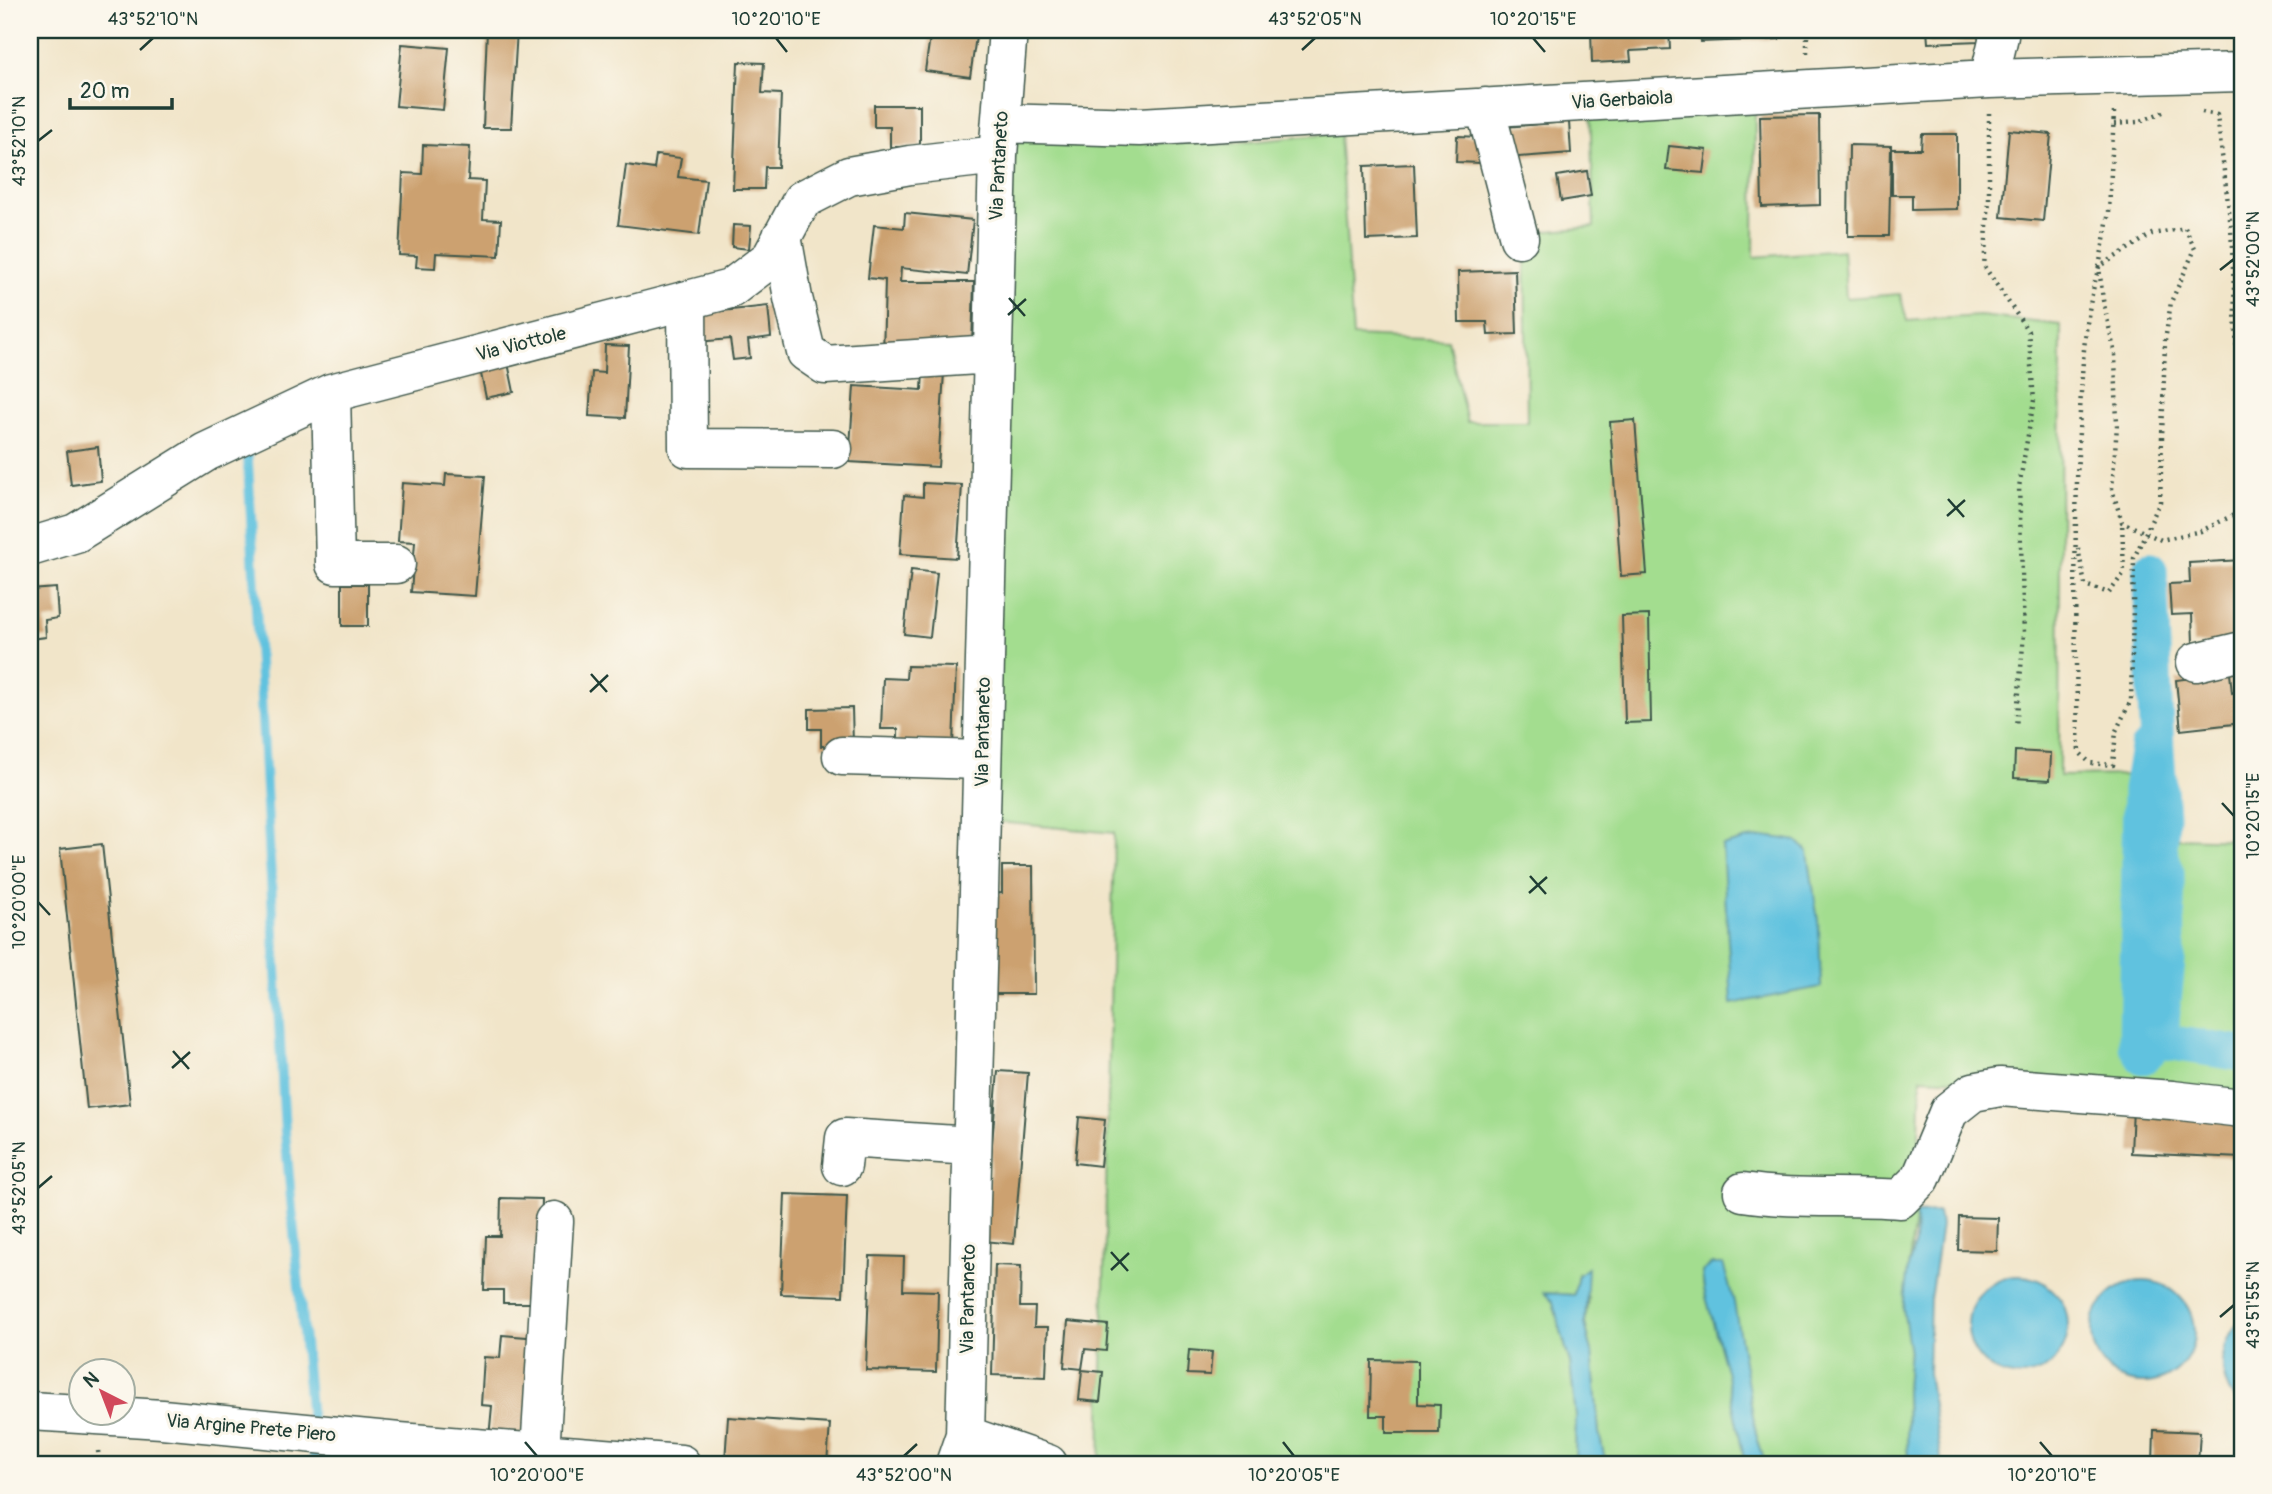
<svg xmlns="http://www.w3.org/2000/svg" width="2272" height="1494" font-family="Pangolin,sans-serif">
<rect width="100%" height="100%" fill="#fbf7ec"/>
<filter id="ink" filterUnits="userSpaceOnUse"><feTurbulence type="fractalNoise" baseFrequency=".0143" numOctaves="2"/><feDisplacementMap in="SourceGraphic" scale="14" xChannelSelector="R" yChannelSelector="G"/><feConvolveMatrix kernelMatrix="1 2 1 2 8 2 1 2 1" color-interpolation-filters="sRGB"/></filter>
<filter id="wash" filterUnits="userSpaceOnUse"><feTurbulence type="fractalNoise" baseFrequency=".00686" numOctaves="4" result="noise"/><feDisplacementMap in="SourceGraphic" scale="28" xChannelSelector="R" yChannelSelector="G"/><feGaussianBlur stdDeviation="1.57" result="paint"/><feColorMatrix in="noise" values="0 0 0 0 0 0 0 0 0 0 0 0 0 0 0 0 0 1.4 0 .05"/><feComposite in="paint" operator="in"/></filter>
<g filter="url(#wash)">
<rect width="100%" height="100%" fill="#f1e5c9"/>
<path fill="#a3dd8f" stroke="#618d62" stroke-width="2" d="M1755 103 1754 257 1843 250 1846 298 1900 294 1907 321 1980 316 2061 325 2059 776 2138 775 2141 837 2242 840V1093L1921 1078 1916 1213 1908 1268 1909 1347 1906 1392 1908 1464H1765L1756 1434 1723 1264H1712L1702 1272 1704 1289 1727 1371 1745 1464H1606L1599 1433 1592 1352 1585 1323 1588 1298 1578 1275 1574 1295 1545 1293 1553 1302 1570 1363 1576 1416 1575 1464H1110L1100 1461 1114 833 987 821 1013 139 1228 144 1339 133 1353 336 1448 340 1467 422H1527L1525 233 1594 227 1590 105Z"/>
<path fill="#61c2df" stroke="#40808a" stroke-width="2" d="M1772 837 1797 841 1808 852 1819 928 1821 987 1732 1004 1722 846 1747 839Z
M1939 1212 1941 1225 1930 1300 1928 1373 1942 1464H1908L1906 1392 1909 1347 1903 1308 1908 1268 1915 1243 1916 1213Z
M1712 1264H1723L1734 1302 1756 1434 1765 1464H1745L1726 1371 1704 1289 1702 1272Z
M1588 1268 1585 1324 1592 1352 1599 1433 1606 1464H1575L1576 1416 1570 1363 1553 1302 1544 1293 1574 1295 1578 1275Z
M1968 1326a50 50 0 1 1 100 0a50 50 0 1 1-100 0Z
M2092 1332a51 51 0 1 1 102 0a51 51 0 1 1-102 0Z
M2242 1318V1408C2216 1381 2217 1346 2242 1318Z"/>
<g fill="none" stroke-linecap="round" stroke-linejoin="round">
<path stroke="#61c2df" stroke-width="10" d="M247 445 285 1132 315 1464"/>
<path stroke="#61c2df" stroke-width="35" d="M2150 570 2157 751
M2147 749 2157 751 2162 816 2160 850 2167 872 2168 961 2160 1041 2143 1057 2136 1045 2140 789Z
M2160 1041 2242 1054"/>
</g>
<g id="blocks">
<path fill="#cca16f" d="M487 30H517L511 128H483Z
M931 30H977L970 77 925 71Z
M1591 30H1669L1670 49 1630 51 1631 61 1592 63Z
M1700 30H1778L1779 39 1701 42Z
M1927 30H1978L1979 41 1928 43Z
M402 44 449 48 443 110 396 106Z
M738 62 764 63 762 93 781 94 778 167H765L764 189H733Z
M874 105H920V147H890V127H874Z
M1819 115 1820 205 1762 207 1760 116Z
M1569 122 1571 153 1506 158 1504 127Z
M2009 130 2051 134 2043 221 2001 217Z
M1922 134H1957V209L1912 210V195H1892V149H1921Z
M1457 136 1481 137V163L1456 162Z
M423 145 470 147 468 180 485 181 483 219 501 220 499 256 436 253 435 268 416 267 417 256 399 255 403 173 422 174Z
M1849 145 1891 146 1889 236H1848Z
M1669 146 1707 150 1704 173 1666 170Z
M656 155 681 158 678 177 706 180 699 235 618 225 626 165 654 169Z
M1414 164 1417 238 1366 240 1364 166Z
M1587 171 1591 196 1561 201 1557 176Z
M905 213 973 220 967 275 901 268 900 282H974L972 346 883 356 885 280 868 278 874 225 904 228Z
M733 225 751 226 749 249 732 247Z
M1515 270 1517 334 1488 335 1487 322H1459L1458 272Z
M768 306 771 337 748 340 750 358 733 360 730 339 698 342 695 314Z
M605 345 629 346 625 418 589 416 592 372 604 373Z
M508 363 514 392 486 398 480 369Z
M923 371 944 372 938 467 849 462 854 386 922 390Z
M1635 420 1647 574 1621 576 1610 422Z
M98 447 101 481 71 485 67 451Z
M446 474 485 476 475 596 411 592 415 542 398 541 402 483 445 486Z
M923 483 962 485 957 558 900 554 904 495 923 497Z
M2242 560V642L2193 644 2192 614 2171 615 2169 584 2190 583 2189 563Z
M911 570 937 573 930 637 904 634Z
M342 584H368V626H342Z
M56 588 58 618 45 620 46 637 30 639V590Z
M1649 615 1651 722 1625 723 1622 616Z
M907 666 956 667 953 745 898 743V729H881L883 678 906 679Z
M2230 673 2232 693 2242 691V723L2181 730 2176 680Z
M852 708 853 745 821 746V729H809V709Z
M2015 751 2051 753 2050 780 2014 778Z
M102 844 130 1104 87 1109 60 849Z
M1002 866H1033L1034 994H992V894L1002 893Z
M998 1071 1028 1073 1014 1244 984 1241Z
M2133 1108 2242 1120V1158L2131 1153Z
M1079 1117 1105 1120 1100 1166 1075 1163Z
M785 1194 847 1196 843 1296 781 1294Z
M501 1198 542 1199 539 1303H503V1290H484L486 1236H500Z
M1959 1217 1998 1218 1997 1251 1958 1250Z
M870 1256 904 1257 903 1290 938 1291 936 1372 866 1370Z
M995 1265 1021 1266 1020 1307H1035L1034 1327H1048L1046 1377 992 1375Z
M1068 1321 1108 1325 1106 1351 1085 1349 1082 1369 1064 1367Z
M502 1335 539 1338 530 1441 489 1438 492 1406 481 1405 484 1357 500 1358Z
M1189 1350 1212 1352 1210 1375 1187 1374Z
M1371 1360 1418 1361V1404L1440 1405 1439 1433H1386V1416H1370Z
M1082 1370 1103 1372 1100 1402 1079 1400Z
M728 1417 830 1424 827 1464 725 1461Z
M2154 1430 2200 1432 2198 1464H2153Z"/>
</g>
</g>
<g filter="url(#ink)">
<use href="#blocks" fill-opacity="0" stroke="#3e564a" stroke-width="2"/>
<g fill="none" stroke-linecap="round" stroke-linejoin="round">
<defs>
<path id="minor" d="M1989 79 1999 36
M1485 107 1519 238
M1002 123 1140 127 1989 79 2242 72
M782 236 793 298 806 352 825 365 992 354
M687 301 688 448 833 449
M331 393 335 564H396
M30 547 76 533 206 452 331 393 730 289 771 258 802 200 849 176 910 165 998 155
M2196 662 2242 651
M842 756 982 760
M842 1166 845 1138 972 1146
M1743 1192C1795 1200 1847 1195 1900 1199L1921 1178 1949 1111 1973 1092 2000 1087 2172 1100 2242 1108
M30 1411 162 1419 399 1442 681 1464
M965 1435 998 155 1008 30
M540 1453 554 1221
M955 1464 965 1435 1048 1464"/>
</defs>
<use href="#minor" stroke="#3e564a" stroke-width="41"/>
<path stroke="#3e564a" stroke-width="4.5" stroke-dasharray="2 5" stroke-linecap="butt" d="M1807 53V30
M2114 112 2109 212 2099 267 2103 300 2115 354 2117 426 2112 489 2122 522 2161 540 2201 531 2242 511
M2202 112 2217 115 2231 227 2242 457
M1989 113V200L1984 266 2028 331 2034 400 2019 487 2024 633 2016 727
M2114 124 2138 122 2163 112
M2185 228 2195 249 2171 302 2165 341 2160 502 2134 558 2131 700 2116 731 2113 765 2090 763 2079 752C2074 645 2074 538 2079 431 2082 376 2083 320 2099 267L2152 234Z
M2078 548 2085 585 2109 593 2124 573 2122 522
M98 1451 100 1464"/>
<use href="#minor" stroke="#fff" stroke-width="38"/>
</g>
</g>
<path fill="none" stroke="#1f3d34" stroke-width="2.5" d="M776 38 787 52M1533 38 1545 52M140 50 153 38M1302 50 1315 38M38 141 52 130M2220 270 2234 259M1009 298 1025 316M1008 315 1026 299M1948 499 1964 517M1947 516 1965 500M591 674 607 692M590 692 608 675M2222 803 2234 816M1530 876 1546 894M1529 893 1547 877M38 902 50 915M173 1051 189 1069M172 1068 190 1052M38 1188 52 1176M1111 1252 1128 1271M1111 1270 1129 1253M2220 1317 2234 1305M525 1442 537 1456M1283 1442 1294 1456M2040 1442 2052 1456M904 1456 917 1444"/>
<g text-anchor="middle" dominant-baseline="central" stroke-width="6" stroke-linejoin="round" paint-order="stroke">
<g font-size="19" fill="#1f3d34" stroke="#fbf7ec">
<text transform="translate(1622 100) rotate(-3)">Via Gerbaiola</text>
<text transform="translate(999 166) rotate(-87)">Via Pantaneto</text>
<text transform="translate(521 344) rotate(-14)">Via Viottole</text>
<text transform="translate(983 732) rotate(-89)">Via Pantaneto</text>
<text transform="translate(968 1299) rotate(-89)">Via Pantaneto</text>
<text transform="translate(251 1428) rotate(5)">Via Argine Prete Piero</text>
</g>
</g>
<rect width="2272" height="1494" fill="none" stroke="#fbf7ec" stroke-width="77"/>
<g transform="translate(102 1392) rotate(318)"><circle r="33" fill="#fbf7ec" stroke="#a3ada2" stroke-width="2"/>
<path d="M0-5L12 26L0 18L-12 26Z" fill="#d1495b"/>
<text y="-10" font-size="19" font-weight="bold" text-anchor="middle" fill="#1f3d34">N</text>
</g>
<path d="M70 98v10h102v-10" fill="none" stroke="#1f3d34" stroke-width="3.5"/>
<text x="80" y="98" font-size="21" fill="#1f3d34" stroke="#fbf7ec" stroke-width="5" paint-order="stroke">20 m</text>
<rect x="38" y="38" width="2196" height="1418" fill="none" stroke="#1f3d34" stroke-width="2.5"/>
<g font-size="18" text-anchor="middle" fill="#1f3d34">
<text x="153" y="25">43°52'10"N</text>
<text x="776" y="25">10°20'10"E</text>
<text x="1315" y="25">43°52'05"N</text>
<text x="1533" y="25">10°20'15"E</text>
<text transform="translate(19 141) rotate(-90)" y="6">43°52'10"N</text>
<text transform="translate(2253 259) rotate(-90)" y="6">43°52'00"N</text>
<text transform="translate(2253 816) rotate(-90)" y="6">10°20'15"E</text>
<text transform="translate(19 902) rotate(-90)" y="6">10°20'00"E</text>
<text transform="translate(19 1188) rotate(-90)" y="6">43°52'05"N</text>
<text transform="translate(2253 1305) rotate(-90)" y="6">43°51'55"N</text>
<text x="537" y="1481">10°20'00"E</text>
<text x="904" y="1481">43°52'00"N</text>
<text x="1294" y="1481">10°20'05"E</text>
<text x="2052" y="1481">10°20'10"E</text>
</g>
</svg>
